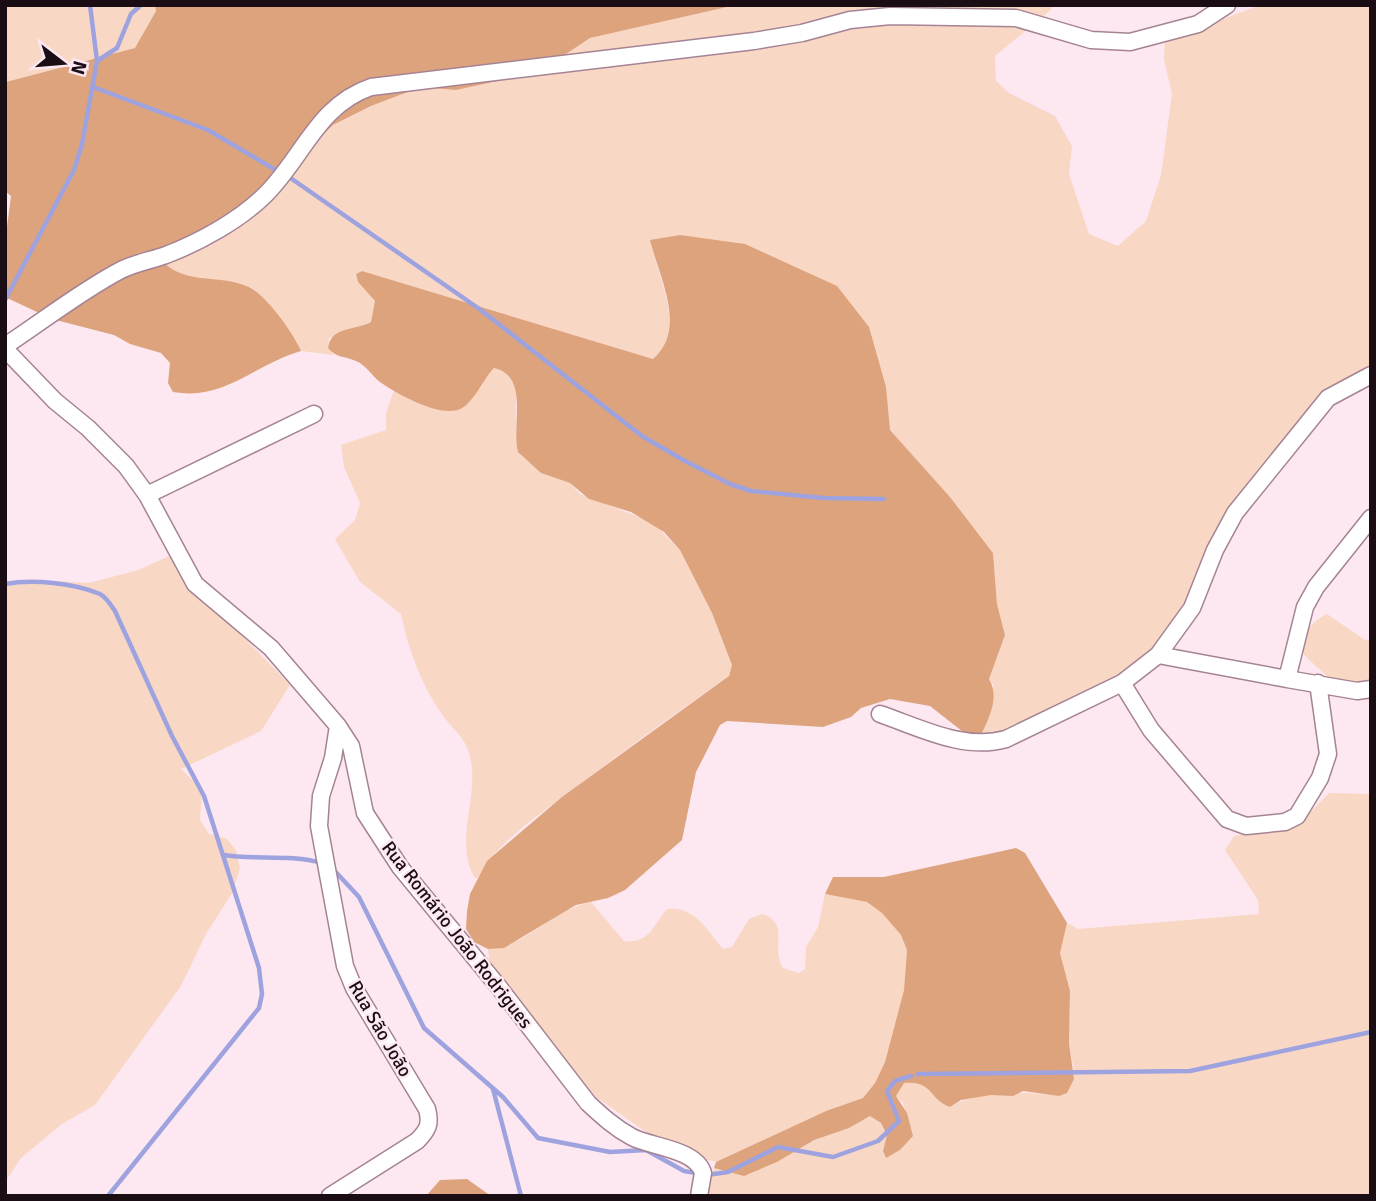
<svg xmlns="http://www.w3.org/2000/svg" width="1376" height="1201" font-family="Signika,sans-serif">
<rect width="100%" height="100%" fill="#fde7f1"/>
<path fill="#f8d8c5" d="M5 5H155L156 11 136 48 6 82 5 92Z
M736 5H1051V10L995 56 996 81 1009 93 1055 116 1072 146 1069 174 1089 234 1118 246 1146 221 1161 175 1172 94 1164 59 1165 40 1261 5H1371V364L1321 397 1230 514 1178 623 1131 672 1013 733 976 739 994 686 989 679 1005 635 997 604 993 553 950 497 890 430 651 240C656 278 689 328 653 359L362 271 356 274 358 282 375 301 371 322 329 338 328 348 334 355 301 351C294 334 266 295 249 287 218 273 180 288 159 255L307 149 333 125 371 106 421 87 539 72 590 38Z
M494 368 504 370 516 384V436L541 473 570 483 580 494 652 522 680 550 712 613 726 648 732 665 729 676C677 712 626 749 576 787 541 814 499 839 478 878H475C453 842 480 795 470 757 466 737 452 729 441 713 421 684 408 648 401 614L360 582 335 539 355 520 360 503 344 467 341 445 386 430V413L394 390 407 398 437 409 476 390Z
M174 554 199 591 290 685 261 731 181 769 202 789 200 820 209 834 227 839 236 850 240 869 232 893 206 934 181 986 95 1105 62 1124 21 1158 5 1182V586L53 581 89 583 138 570Z
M1327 614 1365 640H1371V701L1346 694 1304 655C1298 637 1312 621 1327 614Z
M1329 793 1371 794V1196H706L714 1168C754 1180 782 1154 815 1139 834 1131 852 1126 870 1116L881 1123 887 1135 883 1151 886 1157 900 1150 912 1136 903 1103 896 1096 903 1083C934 1081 928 1099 950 1107 974 1091 1031 1091 1059 1096L1074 1071 1069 1043 1070 991 1060 953 1067 923 1078 929 1259 914 1258 900 1225 850 1234 836 1297 826Z
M825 894 867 902 882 913 901 935 907 950 904 990 885 1062 875 1083 863 1098 826 1111 718 1162 694 1158 657 1140 585 1089 490 964 488 949C525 947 554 909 591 902L624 941C650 944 653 925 667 909 695 906 707 930 723 949L732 947 749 919 762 914C791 923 770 946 783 968L799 973 805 969 806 947 818 927Z"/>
<path fill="#dda37d" d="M155 5H736L590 38 539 72 456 90 421 87 371 106 333 125 241 214 159 256C180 287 219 273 249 287 267 296 294 334 301 351 255 364 225 401 173 392L168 383 170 363 161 353 130 344 114 335 52 319 5 297V242L11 196 5 191 6 82 135 48 156 11Z
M680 235 745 244 837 286 869 327 886 387 890 430 950 497 993 553 997 604 1005 635 989 679C1000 697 989 718 981 735H967L930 706 890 699 861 708 851 717 823 727 727 721 720 725 696 772 682 840 625 890 608 898 576 905 504 948 488 949 474 942 466 929 467 911 470 894 487 861 562 797 729 676 732 665 712 613 680 550 664 532 631 512 589 499 570 483 541 473 518 452C511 425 530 376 494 368 483 379 474 403 460 409 440 418 397 394 380 382 372 376 366 365 356 361 345 356 336 358 328 348 331 326 354 331 371 322L375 301 358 282 356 274 362 271 653 359C688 329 659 277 650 240Z
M1016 848 1025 853 1067 923 1060 953 1070 991 1069 1043 1074 1079 1067 1093 1059 1096 1023 1091 1013 1096 991 1095 961 1100 950 1107C928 1099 934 1081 904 1083L896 1096 907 1113 913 1136 900 1150 886 1158 883 1151 887 1135 881 1123 870 1116 849 1128 814 1140 777 1162 744 1176 714 1168 716 1162 826 1111 863 1098 875 1083 885 1062 904 990 907 950 901 935 882 913 867 902 825 894 833 877H884Z
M467 1179 491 1196H426L440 1180Z"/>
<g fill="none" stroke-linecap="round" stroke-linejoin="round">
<path stroke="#9ea3df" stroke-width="4.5" d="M97 61 117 48 131 14 141 5
M93 87 208 130 279 172
M289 177 478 308 642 436 685 461 730 484 751 491 823 498 884 499
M5 300 74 170 82 144 97 61 90 5
M5 584C33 579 74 583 100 594 106 597 111 605 115 611L172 736 204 796 259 968 262 994 259 1008 108 1196
M223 855C256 860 289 854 322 863
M332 868 359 897 424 1028 503 1097 538 1138 610 1152 646 1150 684 1171 696 1173
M918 1074 1190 1071 1371 1032
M493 1089 521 1196
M707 1175 728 1172 778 1147 833 1157 878 1141 899 1121 887 1091 895 1081 911 1076"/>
<defs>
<path id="street" d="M5 346C43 321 81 291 121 270 135 263 152 260 166 255 200 242 240 220 266 194 303 157 318 105 371 87L754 41 802 33 850 20 890 16 1016 18 1091 40 1130 42 1198 24 1227 5
M5 349 55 401 88 428 126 466 147 495 195 584 271 648 338 726 351 746 365 813 400 867 498 986 588 1103C602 1116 615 1128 632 1137 651 1147 696 1149 703 1173L699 1196
M147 495 314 414
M1371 518 1316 587 1305 607 1287 679 1357 691 1371 689
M1158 655 1287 679
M1122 683 1151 730 1227 819 1246 826 1285 822 1297 816 1320 778 1328 754 1318 683
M880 714C921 728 964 751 1006 739L1122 683 1158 655 1192 608 1215 550 1235 513 1328 398 1371 375
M330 1196 417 1141C428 1130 431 1124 427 1109L354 988 345 966 319 826 321 796 333 758 338 726"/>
</defs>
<use href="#street" stroke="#a58394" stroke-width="19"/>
<use href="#street" stroke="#fff" stroke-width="16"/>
</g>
<g text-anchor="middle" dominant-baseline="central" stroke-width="5" stroke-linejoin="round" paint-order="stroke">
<g font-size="19" fill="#1a0e14" stroke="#fde7f1">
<text transform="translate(457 935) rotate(52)">Rua Romário João Rodrigues</text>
<text transform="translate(380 1029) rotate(60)">Rua São João</text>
</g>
</g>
<rect width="1376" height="1201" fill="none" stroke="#1a0e14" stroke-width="14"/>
<g transform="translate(63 63) rotate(106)" stroke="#fde7f1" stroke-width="5" paint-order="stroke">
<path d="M0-5L12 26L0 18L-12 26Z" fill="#1a0e14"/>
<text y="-10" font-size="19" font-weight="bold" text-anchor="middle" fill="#1a0e14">N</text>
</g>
</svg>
